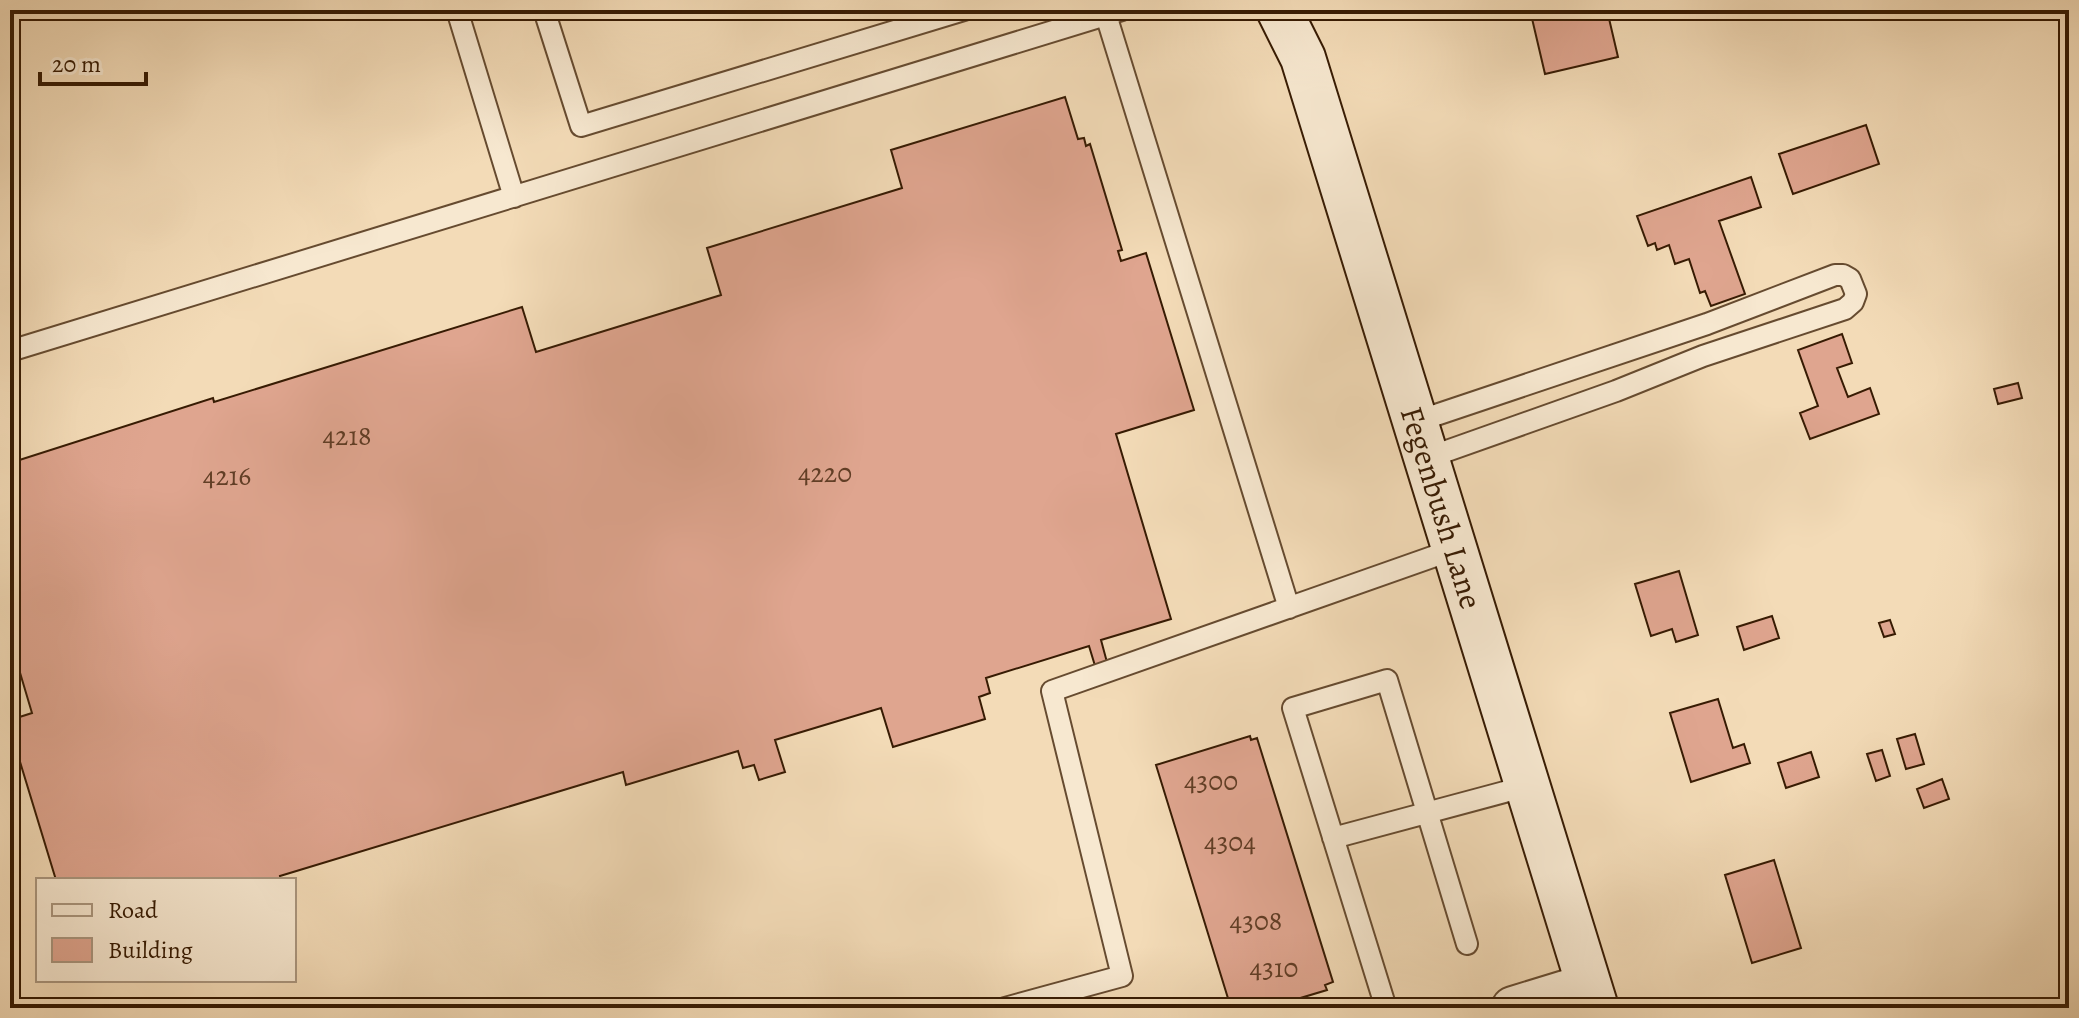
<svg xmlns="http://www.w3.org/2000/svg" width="2079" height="1018" font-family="Alegreya,serif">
<rect width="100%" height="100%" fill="#f3dbb7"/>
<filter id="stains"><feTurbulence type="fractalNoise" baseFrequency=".0025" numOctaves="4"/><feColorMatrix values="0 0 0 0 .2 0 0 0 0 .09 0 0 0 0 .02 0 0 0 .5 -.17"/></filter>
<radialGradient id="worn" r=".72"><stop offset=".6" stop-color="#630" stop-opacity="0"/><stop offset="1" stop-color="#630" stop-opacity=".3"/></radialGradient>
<path fill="#dfa58f" stroke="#371b03" stroke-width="2" d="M1530 10H1607L1618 57 1545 74Z
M1065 97 1078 139 1084 138 1086 146 1090 144 1122 250 1118 251 1121 261 1146 253 1194 410 1116 434 1171 619 1101 640 1108 666 1096 669 1089 646 986 678 990 693 979 697 985 719 893 747 881 708 775 740 785 772 759 780 754 765 743 768 738 751 626 785 623 772 280 876 281 880H56L10 729V720L32 713 10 639V463L213 398 214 402 522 307 536 352 721 295 707 248 902 188 891 150Z
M1866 125 1879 164 1793 194 1779 154Z
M1751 177 1761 207 1719 221 1745 294 1711 306 1705 291 1700 293 1689 259 1675 264 1669 245 1657 250 1655 243 1648 246 1637 216Z
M1842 334 1852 363 1837 368 1848 397 1870 388 1879 414 1810 439 1800 413 1818 406 1798 350Z
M2018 383 2022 398 1998 404 1994 389Z
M1679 571 1698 635 1676 642 1672 629 1651 636 1635 584Z
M1772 616 1779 638 1744 650 1737 627Z
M1890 620 1895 634 1884 637 1879 623Z
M1718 699 1733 748 1744 744 1750 763 1691 782 1670 713Z
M1915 734 1924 764 1906 769 1897 739Z
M1250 736 1251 740 1257 738 1333 982 1325 985 1327 990 1267 1008H1231L1156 765Z
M1882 750 1890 776 1876 781 1867 754Z
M1811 752 1819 777 1786 788 1778 763Z
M1942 779 1949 799 1924 808 1917 789Z
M1774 860 1801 948 1752 963 1725 875Z"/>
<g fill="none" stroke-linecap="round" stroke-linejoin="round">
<defs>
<path id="service" d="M457 10 514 197
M544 10 581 126 964 10
M1106 15 1289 608
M10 351 1122 10
M1415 422 1707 324 1835 275H1843L1850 279 1856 294 1853 302 1845 309 1703 356 1616 391 1427 458
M1333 838 1527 786
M1005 1008 1122 976 1052 691 1455 549
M1386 1008 1293 708 1387 680 1467 944"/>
<path id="minor" d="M1513 1008 1588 985"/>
<g id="secondary">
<path id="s1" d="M1279 10 1303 58 1596 1008"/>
</g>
</defs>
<use href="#service" stroke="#664b30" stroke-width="24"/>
<use href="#minor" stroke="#664b30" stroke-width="46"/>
<use href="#secondary" stroke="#371b03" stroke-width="48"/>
<use href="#service" stroke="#f7e8d0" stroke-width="20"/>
<use href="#minor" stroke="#f7e8d0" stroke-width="42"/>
<use href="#secondary" stroke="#f7e8d0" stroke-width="44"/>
</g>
<g text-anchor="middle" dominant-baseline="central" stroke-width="7" stroke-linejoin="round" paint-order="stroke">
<g font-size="28" fill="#613e26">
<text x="347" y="436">4218</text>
<text x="825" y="473">4220</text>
<text x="227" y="476">4216</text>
<text x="1211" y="781">4300</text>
<text x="1230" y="842">4304</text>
<text x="1256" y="921">4308</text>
<text x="1274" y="968">4310</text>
</g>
<g font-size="32" fill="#371b03" stroke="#f7e8d0">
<text stroke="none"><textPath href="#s1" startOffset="524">Fegenbush Lane</textPath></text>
</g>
</g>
<rect width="2079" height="1018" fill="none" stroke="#f3dbb7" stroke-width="40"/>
<rect x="12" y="12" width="2055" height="994" fill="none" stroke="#371b03" stroke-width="4"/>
<rect x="20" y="20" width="2039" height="978" fill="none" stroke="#371b03" stroke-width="2"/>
<rect x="36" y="878" width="260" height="104" fill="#f7e8d0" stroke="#aa967e" stroke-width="2"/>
<rect x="52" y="904" width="40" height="12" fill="#f7e8d0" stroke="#aa967e" stroke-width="2"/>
<text x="108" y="918" font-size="24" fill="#371b03">Road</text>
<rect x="52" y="938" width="40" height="24" fill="#dfa58f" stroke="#aa967e" stroke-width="2"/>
<text x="108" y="958" font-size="24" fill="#371b03">Building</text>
<path d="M40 72v12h106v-12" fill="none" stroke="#371b03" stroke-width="4"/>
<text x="52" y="72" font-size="24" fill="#371b03" stroke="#f7e8d0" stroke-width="6" paint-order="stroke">20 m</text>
<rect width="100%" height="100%" filter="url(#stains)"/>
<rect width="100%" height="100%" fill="url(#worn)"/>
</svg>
